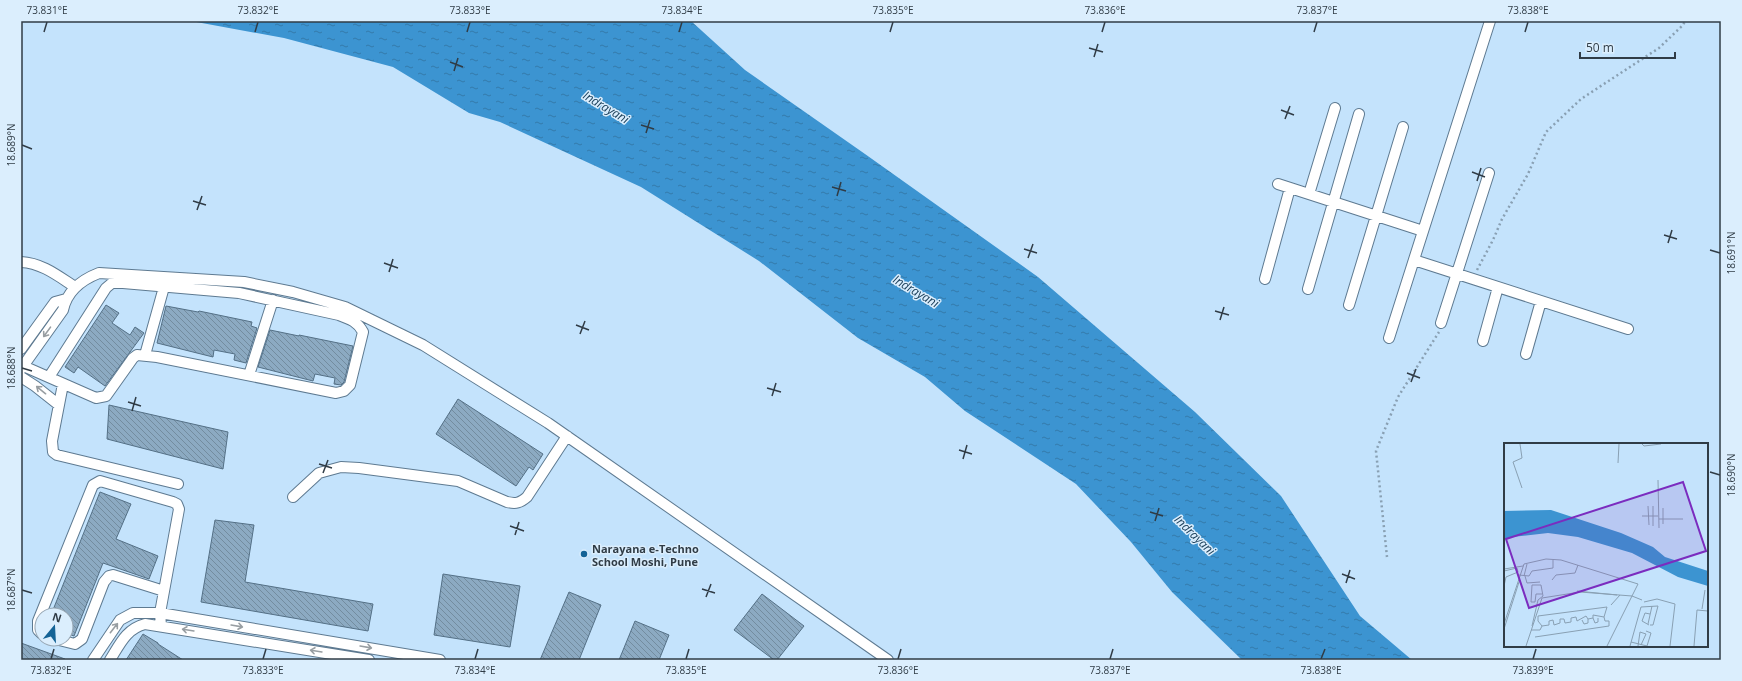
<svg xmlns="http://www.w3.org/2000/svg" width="1742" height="681" font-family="'Open Sans',sans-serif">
<defs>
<pattern id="water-ripples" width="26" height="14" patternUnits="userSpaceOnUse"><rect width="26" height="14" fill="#3c94d1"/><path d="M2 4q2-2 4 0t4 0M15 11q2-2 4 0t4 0" fill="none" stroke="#337aab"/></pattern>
<pattern id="building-back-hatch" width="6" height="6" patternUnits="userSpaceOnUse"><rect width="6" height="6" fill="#8caac2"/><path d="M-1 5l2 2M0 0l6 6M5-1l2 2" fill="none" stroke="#738c9f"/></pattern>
</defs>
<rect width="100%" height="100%" fill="#c4e3fc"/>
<path fill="url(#water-ripples)" d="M191 21H691L745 70 865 154 1038 277 1195 412 1281 496 1360 616 1412 660H1242L1172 592 1131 542 1076 484 965 411 925 377 858 338 759 261 641 187 500 122 469 113 393 67 284 38Z"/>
<path fill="url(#building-back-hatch)" stroke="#547086" d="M106 305 119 313 112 323 130 335 135 327 144 333 105 386 78 367 74 373 65 367Z
M166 306 198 312 199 311 252 322 251 326 257 328 246 363 234 360 235 354 214 350 213 357 157 343Z
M270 330 299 336V335L353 346 344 382 341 385 334 384 335 378 315 374 313 381 258 367Z
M458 399 543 454 533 470 529 467 516 486 436 434Z
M109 405 228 432 223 469 107 439Z
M100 492 131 504 116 539 158 556 149 579 103 563 74 636 66 633V615H51Z
M215 520 254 525 245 582 373 604 368 631 201 602Z
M443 574 520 586 510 647 434 635Z
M569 592 601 605 579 660H540Z
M762 594 804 626 777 660H774L734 630Z
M635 621 669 635 659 660H619Z
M143 634 158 643V644L183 660H126Z
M21 643 65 659V660H21Z"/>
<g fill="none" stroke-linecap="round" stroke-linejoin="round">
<defs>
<path id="minor" d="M1278 184 1423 231
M1309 194 1335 108
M1414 260 1628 329
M21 262C42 263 58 276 75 287
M1265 279 1290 188
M1308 289 1359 114
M1349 305 1403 127
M1441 323 1489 173
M1389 338 1490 21
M1483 341 1498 287
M21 349 55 302 66 299
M1526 354 1541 301
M145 355 164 287
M21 365 96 398 106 396 133 358 137 355 157 357 336 393 344 391 350 385 363 332C358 322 350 319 339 315L239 293 123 283H112L106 288 49 377
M21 369 63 310C67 291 81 280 99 273L244 282 293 292 345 307 423 345 548 423 888 660
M249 375 273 300
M21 377 35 386 59 405
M63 384 52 441 53 452 57 455 178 484
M293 497 319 473 341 467 359 468 458 481 507 502C516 504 520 503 527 497L567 436
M42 634 38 630V621L93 485 100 481 173 502 177 504 179 509 160 613 161 626
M55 639 75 644 82 639 104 582 109 576 113 575 164 591
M93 660 120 620 133 613H160L440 660
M110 660C120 644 126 629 145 624L369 660"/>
</defs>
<use href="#minor" stroke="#5e7a91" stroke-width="12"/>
<path stroke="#89a0b3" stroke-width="2.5" stroke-dasharray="2 3" stroke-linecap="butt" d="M1477 270 1493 240 1502 219 1528 174 1546 132 1581 99 1659 48 1683 25 1685 21
M1387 557 1376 451 1398 397 1439 332"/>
<use href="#minor" stroke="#fff" stroke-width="10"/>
</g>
<defs><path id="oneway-shaft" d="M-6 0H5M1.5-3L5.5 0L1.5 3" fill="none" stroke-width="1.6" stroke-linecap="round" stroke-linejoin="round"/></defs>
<g stroke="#989ea2">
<use href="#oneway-shaft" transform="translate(47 332) rotate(126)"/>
<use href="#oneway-shaft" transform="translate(41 390) rotate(-141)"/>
<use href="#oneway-shaft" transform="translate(237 626) rotate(10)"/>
<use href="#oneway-shaft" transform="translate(114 628) rotate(-52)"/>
<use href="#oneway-shaft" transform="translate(188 630) rotate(-171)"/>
<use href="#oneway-shaft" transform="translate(366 647) rotate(10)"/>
<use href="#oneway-shaft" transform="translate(316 651) rotate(-171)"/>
</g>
<path fill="none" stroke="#303c46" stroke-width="1.5" d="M44 32 47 22M255 32 258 22M467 32 470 22M679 32 682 22M890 32 893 22M1102 32 1105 22M1314 32 1317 22M1525 32 1528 22M1089 48 1103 52M1094 57 1098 44M450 62 463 67M454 71 458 58M1281 110 1294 115M1285 119 1290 106M641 125 654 129M646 133 650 120M22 145 32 149M1472 172 1485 177M1477 181 1481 168M832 187 846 191M837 196 841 182M193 201 206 205M197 210 202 196M1664 235 1677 239M1668 243 1672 230M1024 249 1037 253M1710 250 1720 253M1028 258 1033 244M384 263 398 268M389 272 393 259M1215 311 1229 315M1220 320 1224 307M576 325 589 330M580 334 585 321M22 368 32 371M1407 373 1420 378M1411 382 1416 369M767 388 781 392M772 396 776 383M128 402 141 406M132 411 136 397M959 450 972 454M963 459 967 445M319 464 332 468M1710 472 1720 475M323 473 328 460M1150 512 1163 516M1155 521 1159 508M510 526 524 531M515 535 519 522M1342 574 1355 579M1346 583 1350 570M702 589 715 593M22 590 32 593M706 597 711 584M51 659 54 649M263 659 266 649M475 659 478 649M686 659 689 649M898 659 901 649M1110 659 1113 649M1321 659 1325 649M1533 659 1536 649"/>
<circle fill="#146396" stroke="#dbeefd" stroke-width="1.5" cx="584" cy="554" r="4"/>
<g text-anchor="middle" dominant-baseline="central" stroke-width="3" stroke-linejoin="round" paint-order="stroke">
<g font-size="11" font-weight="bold" fill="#303c46" stroke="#dbeefd" text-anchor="start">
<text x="592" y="548">Narayana e-Techno<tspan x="592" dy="13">School Moshi, Pune</tspan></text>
</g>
<g font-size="12" font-style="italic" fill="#1e425c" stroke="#dbeefd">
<text transform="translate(606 107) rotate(31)">Indrayani</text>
<text transform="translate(916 291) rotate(31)">Indrayani</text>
<text transform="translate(1195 535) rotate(44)">Indrayani</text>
</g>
</g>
<g transform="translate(1504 443)">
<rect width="204" height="204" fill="#c4e3fc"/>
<path d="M47 67 117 90 149 104 161 114 204 128V143L174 134 128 110 74 94 44 90 8 94 0 97V68Z" fill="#3c94d1"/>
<path fill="none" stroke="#89a0b3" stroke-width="1" d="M16 1 18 15 9 19 18 45M138 1 140 3 157 1M114 20 115 1M154 37 155 85M144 63 145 82M149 63V83M159 65V81M138 73H154M155 76H179M0 126 19 123M0 128 13 125 14 129 2 134 0 143M15 132 25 133 28 128 49 125V117M20 133 23 121M21 133 23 140 36 139M48 137 52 132 71 130 74 122M73 148 113 152M38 151H32L31 159H27L28 142H37L39 153M140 159 153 156 171 161 166 203M107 162 116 152M198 166 201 147M89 175 91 180 94 179V175M78 177 80 181 84 180V176M0 181 20 121 42 116 57 117 134 141 103 203M144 181 148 163M145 182 138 178 141 170 146 171M28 183 34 157 39 153M0 186 15 139M27 187H36L38 183 45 182V178L49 177 50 182 56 180V176H60L61 180 67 179V175L72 174 73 178 82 173 84 176 89 175V172L100 174M142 188 147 190 143 203M31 194 105 183V178H101L100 174 103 164 34 173V178L38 183M127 199 143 203M22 203 38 155 76 149 128 153 138 157M126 203 137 164 154 163 149 182H146M134 203 136 189 142 191 137 202M190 203 193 167 204 168"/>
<path fill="#7b2cbf" fill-opacity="0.15" stroke="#7b2cbf" stroke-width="2" d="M179 39 202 108 25 165 2 96Z"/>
<rect width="204" height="204" fill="none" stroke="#303c46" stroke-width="2"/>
</g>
<rect width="1742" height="681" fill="none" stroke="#dbeefd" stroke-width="44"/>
<g transform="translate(54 627) rotate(18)"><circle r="19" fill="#dbeefd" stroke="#97a7b4"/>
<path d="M0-3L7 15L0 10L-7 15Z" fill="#146396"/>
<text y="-6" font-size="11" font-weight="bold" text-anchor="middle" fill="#303c46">N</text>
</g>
<path d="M1580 52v6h95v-6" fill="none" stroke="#303c46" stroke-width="2"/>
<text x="1586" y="52" font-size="12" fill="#303c46" stroke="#dbeefd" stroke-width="3" paint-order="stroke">50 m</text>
<rect x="22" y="22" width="1698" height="637" fill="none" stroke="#303c46" stroke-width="1.5"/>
<g font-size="10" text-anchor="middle" fill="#303c46">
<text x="47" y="14">73.831°E</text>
<text x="258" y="14">73.832°E</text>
<text x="470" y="14">73.833°E</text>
<text x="682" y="14">73.834°E</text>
<text x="893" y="14">73.835°E</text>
<text x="1105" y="14">73.836°E</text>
<text x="1317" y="14">73.837°E</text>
<text x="1528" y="14">73.838°E</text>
<text transform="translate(11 145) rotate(-90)" y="4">18.689°N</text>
<text transform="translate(1731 253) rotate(-90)" y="4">18.691°N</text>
<text transform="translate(11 368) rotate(-90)" y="4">18.688°N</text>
<text transform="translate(1731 475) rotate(-90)" y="4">18.690°N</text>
<text transform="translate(11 590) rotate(-90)" y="4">18.687°N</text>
<text x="51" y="674">73.832°E</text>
<text x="263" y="674">73.833°E</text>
<text x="475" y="674">73.834°E</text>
<text x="686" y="674">73.835°E</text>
<text x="898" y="674">73.836°E</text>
<text x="1110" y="674">73.837°E</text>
<text x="1321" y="674">73.838°E</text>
<text x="1533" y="674">73.839°E</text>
</g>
</svg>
